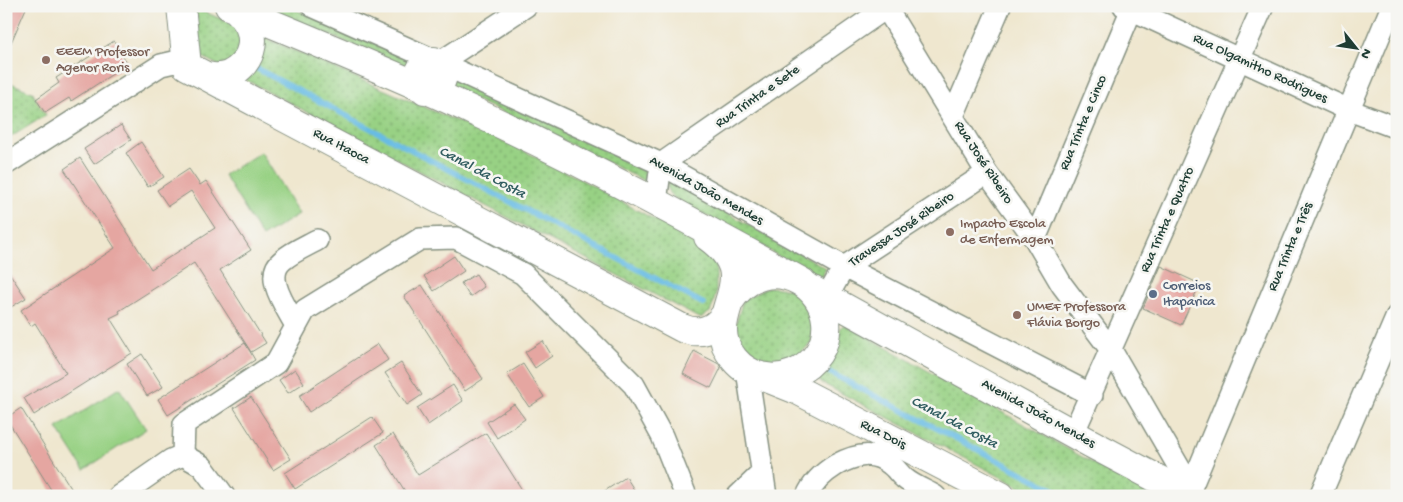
<svg xmlns="http://www.w3.org/2000/svg" width="1403" height="502" font-family="'Gochi Hand',sans-serif">
<defs>
<pattern id="grass-dots" width="8" height="8" patternUnits="userSpaceOnUse" patternTransform="scale(1.25)"><rect width="8" height="8" fill="#98d184"/><path d="M2 2h.1M6 6h.1" fill="none" stroke="#7bab6d" stroke-width="1.8" stroke-linecap="round"/></pattern>
</defs>
<rect width="100%" height="100%" fill="#f6f6f2"/>
<filter id="ink" filterUnits="userSpaceOnUse"><feTurbulence type="fractalNoise" baseFrequency=".02" numOctaves="2"/><feDisplacementMap in="SourceGraphic" scale="10" xChannelSelector="R" yChannelSelector="G"/><feConvolveMatrix kernelMatrix="1 2 1 2 8 2 1 2 1" color-interpolation-filters="sRGB"/></filter>
<filter id="wash" filterUnits="userSpaceOnUse"><feTurbulence type="fractalNoise" baseFrequency=".0096" numOctaves="4" result="noise"/><feDisplacementMap in="SourceGraphic" scale="20" xChannelSelector="R" yChannelSelector="G"/><feGaussianBlur stdDeviation="1.12" result="paint"/><feColorMatrix in="noise" values="0 0 0 0 0 0 0 0 0 0 0 0 0 0 0 0 0 1.4 0 .05"/><feComposite in="paint" operator="in"/></filter>
<g filter="url(#wash)">
<rect width="100%" height="100%" fill="#efe7cf"/>
<path fill="url(#grass-dots)" stroke="#5c875c" d="M191 6 514 146 578 178 703 246 716 264V292L713 305 710 312 701 318 697 317 195 53Z
M260 6H287L412 59 410 69Z
M451 76 646 167 651 179 647 182 546 132 451 89Z
M6 81 34 93 33 94 46 115 6 140Z
M670 181 826 268 822 276 818 278 673 197C667 192 666 187 670 181Z
M768 287 789 289 806 302 814 321 811 343 786 367 752 363 733 334 743 300Z
M846 325 1152 496H1037L820 382 819 375C826 365 833 354 837 342 839 336 839 331 842 326Z"/>
<path fill="#98d184" stroke="#5c875c" d="M261 152 299 214 262 237 224 175Z
M119 388 146 429 84 470 57 428Z"/>
<g fill="none" stroke-linecap="round" stroke-linejoin="round">
<path stroke="#68bce4" stroke-width="5.5" d="M250 65 704 304
M829 372 1066 496"/>
</g>
<g id="blocks">
<path fill="#e5a6a1" d="M6 6H27L6 54Z
M114 41 128 64 71 101 69 98 45 113 36 99 59 83 56 78Z
M121 125 131 140 94 164 84 149Z
M141 142 164 177 148 187 126 153Z
M80 158 151 269 215 228 191 191 168 206 157 190 189 169 200 185 206 181 251 250 220 270 266 343 251 352 194 263 119 311 120 313 110 318 132 353 34 415 24 398 66 373 35 323 31 326 21 310 115 248 64 169Z
M454 256 464 271 434 291 424 276Z
M1161 266 1200 284 1181 325 1143 308Z
M6 268 26 298 6 310Z
M476 274 484 287 470 297 461 283Z
M422 285 483 379 465 391 404 296Z
M543 341 552 356 535 368 525 352Z
M245 343 255 360 168 415 158 399Z
M378 344 388 360 309 412 299 396Z
M694 351 719 364 721 368 711 388 683 374Z
M142 354 163 387 147 396 127 364Z
M401 363 422 395 407 405 385 373Z
M523 364 544 397 529 407 507 374Z
M295 369 304 383 288 393 279 380Z
M453 385 463 401 428 425 417 408Z
M251 397 291 459 273 470 234 408Z
M514 404 525 419 497 438 487 422Z
M21 408 50 455 76 496H55L6 418Z
M372 417 383 433 295 489 285 473Z
M486 433 526 496H408L376 445 393 434 418 475Z
M626 477 638 496H597Z"/>
</g>
</g>
<g filter="url(#ink)">
<use href="#blocks" fill-opacity="0" stroke="#879282" stroke-width="1"/>
<g fill="none" stroke-linecap="round" stroke-linejoin="round">
<defs>
<path id="minor" d="M312 6 436 61 661 164 844 267 1092 395
M885 6 987 173 1035 239 1062 285 1111 350 1191 488
M1124 6 1349 110 1397 128
M439 63 526 6
M953 116 1000 6
M6 164 161 65 174 62 187 66
M656 202 661 164 886 8
M1035 239 1133 6
M827 297 844 267 987 173
M296 326C287 308 262 276 283 260 292 252 306 246 317 240
M747 370 766 496
M1073 434 1263 6
M183 455 184 424 276 363 305 310 420 239 456 238 523 274 634 385 662 436 686 496
M1188 495 1392 6
M119 496 171 460 183 455 202 466 224 496
M738 496 763 472
M807 496C813 482 823 473 836 465 854 455 873 450 890 464 896 468 899 474 904 478 913 486 925 490 935 496
M1320 496 1397 316"/>
<path id="major" d="M181 6 187 66 682 328C699 335 713 331 724 316
M229 6C311 40 393 73 473 111 585 163 693 222 802 282
M434 61 439 63C448 76 441 90 425 90 416 82 416 74 424 65Z
M207 76C233 83 257 58 251 32 249 23 243 16 237 10
M708 237C770 282 697 313 734 359 766 398 831 371 826 321 822 285 782 263 750 281 742 286 736 292 731 299
M809 288 1090 443 1190 496
M767 378 797 390 1001 496"/>
</defs>
<use href="#minor" stroke="#879282" stroke-width="24"/>
<use href="#major" stroke="#879282" stroke-width="30"/>
<use href="#minor" stroke="#fff" stroke-width="21"/>
<use href="#major" stroke="#fff" stroke-width="28"/>
</g>
</g>
<g fill="#8d6e63" stroke="#f6f6f2" stroke-width="2">
<circle cx="46" cy="60" r="5"/>
<circle cx="950" cy="232" r="5"/>
<circle cx="1017" cy="315" r="5"/>
</g>
<circle fill="#5c6f8a" stroke="#f6f6f2" stroke-width="2" cx="1153" cy="294" r="5"/>
<g text-anchor="middle" dominant-baseline="central" stroke-width="5" stroke-linejoin="round" paint-order="stroke">
<g font-size="14" fill="#785e54" stroke="#f6f6f2" text-anchor="start">
<text x="56" y="52">EEEM Professor<tspan x="56" dy="16">Agenor Roris</tspan></text>
<text x="960" y="224">Impacto Escola<tspan x="960" dy="16">de Enfermagem</tspan></text>
<text x="1027" y="307">UMEF Professora<tspan x="1027" dy="16">Flávia Borgo</tspan></text>
</g>
<g font-size="14" fill="#1f3d34" stroke="#f6f6f2">
<text transform="translate(1260 69) rotate(25)">Rua Olgamitho Rodrigues</text>
<text transform="translate(758 97) rotate(-35)">Rua Trinta e Sete</text>
<text transform="translate(1084 123) rotate(-67)">Rua Trinta e Cinco</text>
<text transform="translate(341 147) rotate(28)">Rua Itaoca</text>
<text transform="translate(983 163) rotate(57)">Rua José Ribeiro</text>
<text transform="translate(706 191) rotate(29)">Avenida João Mendes</text>
<text transform="translate(1168 220) rotate(-66)">Rua Trinta e Quatro</text>
<text transform="translate(902 230) rotate(-34)">Travessa José Ribeiro</text>
<text transform="translate(1291 247) rotate(-67)">Rua Trinta e Três</text>
<text transform="translate(1038 414) rotate(29)">Avenida João Mendes</text>
<text transform="translate(883 435) rotate(27)">Rua Dois</text>
</g>
<g font-size="14" fill="#4e5e75" stroke="#f6f6f2" text-anchor="start">
<text x="1163" y="286">Correios<tspan x="1163" dy="16">Itaparica</tspan></text>
</g>
<g font-size="15" font-style="italic" fill="#315d60" stroke="#f6f6f2">
<text transform="translate(482 173) rotate(28)">Canal da Costa</text>
<text transform="translate(954 423) rotate(28)">Canal da Costa</text>
</g>
</g>
<rect width="1403" height="502" fill="none" stroke="#f6f6f2" stroke-width="25"/>
<g transform="translate(1356 48) rotate(120)" stroke="#f6f6f2" stroke-width="4" paint-order="stroke">
<path d="M0-4L9 19L0 12L-9 19Z" fill="#1f3d34"/>
<text y="-8" font-size="14" font-weight="bold" text-anchor="middle" fill="#1f3d34">N</text>
</g>
</svg>
